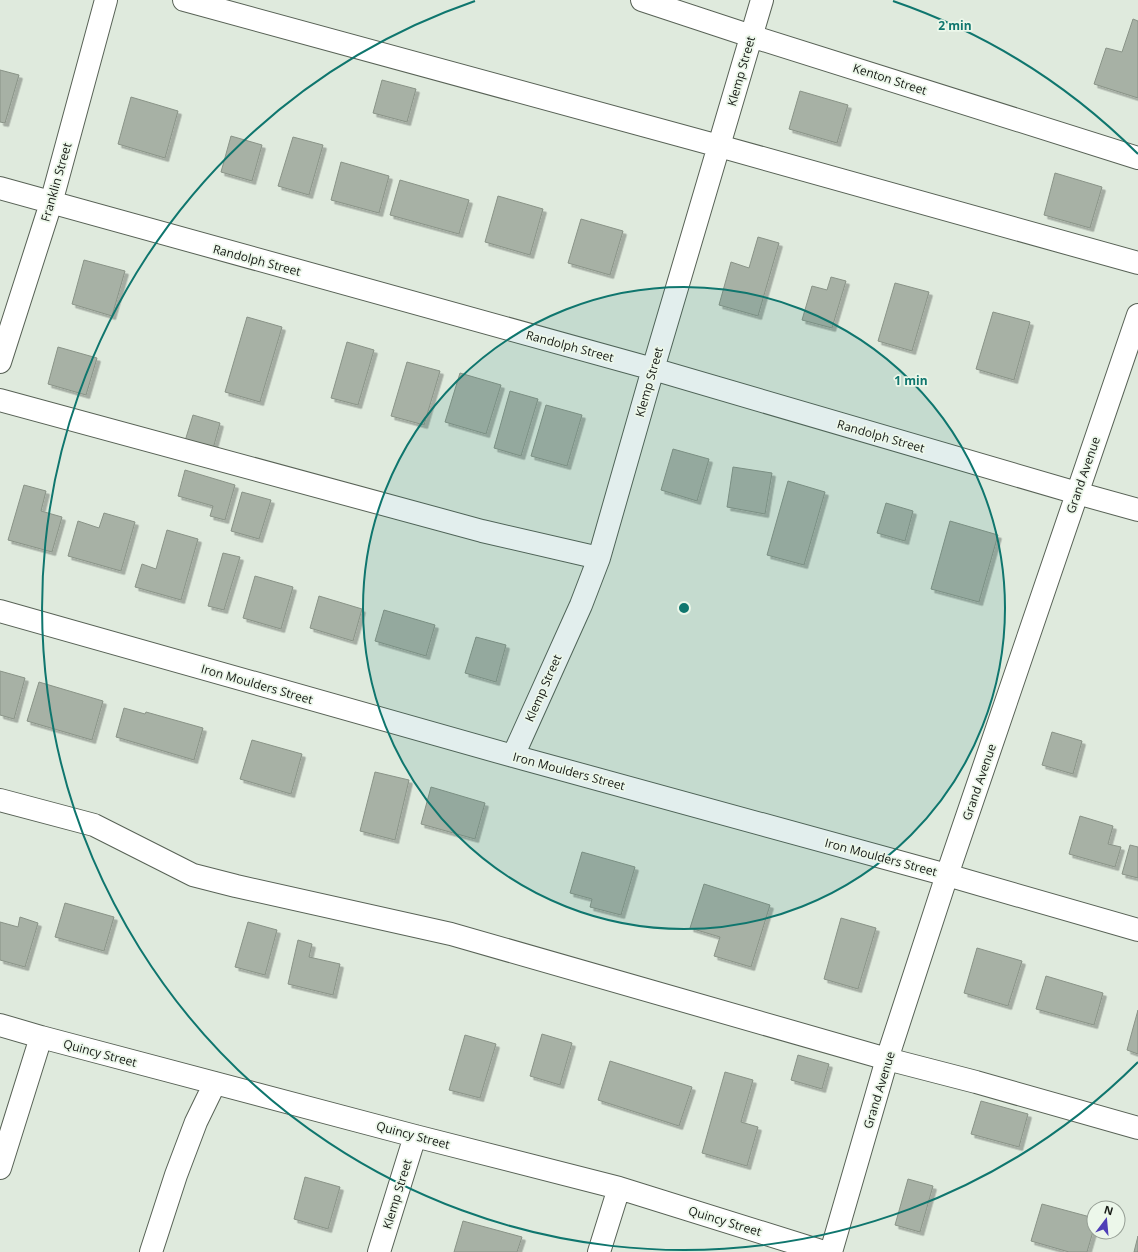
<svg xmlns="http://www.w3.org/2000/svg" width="1138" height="1252" font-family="'Open Sans',sans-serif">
<defs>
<filter id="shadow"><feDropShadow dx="3.5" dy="3.5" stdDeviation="0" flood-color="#0004"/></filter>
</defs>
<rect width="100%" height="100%" fill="#dfeadd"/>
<path fill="#a7b1a5" stroke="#899387" filter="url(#shadow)" d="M1133 19 1138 21V98L1094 84 1106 48 1122 52Z
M0 70 19 75 5 123 0 122Z
M382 80 416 89 407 122 373 113Z
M800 91 848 105 837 143 789 129Z
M131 97 178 111 165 158 118 144Z
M231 136 262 145 252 181 221 172Z
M293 137 323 145 309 195 278 186Z
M341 162 389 176 379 213 331 200Z
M1055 173 1102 187 1090 228 1044 215Z
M400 180 469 200 459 234 390 215Z
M498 196 543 209 530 255 485 242Z
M581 219 623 231 610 275 568 263Z
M758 237 779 243 758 316 719 305 731 262 749 268Z
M84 260 125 271 112 316 72 304Z
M831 277 846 281 832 328 802 320 812 286 827 290Z
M895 283 929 292 912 351 878 341Z
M993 312 1030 322 1014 380 976 369Z
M247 317 282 327 260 402 225 392Z
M347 342 374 350 358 405 331 398Z
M58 347 97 358 86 395 48 384Z
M407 362 440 371 424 425 391 416Z
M460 373 501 385 486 434 445 422Z
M510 391 538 399 521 456 494 448Z
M546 405 582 415 567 466 531 456Z
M193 415 220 423 213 449 185 441Z
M673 449 709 459 697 501 661 490Z
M733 467 772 473 765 514 727 507Z
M185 470 235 485 225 520 210 516 213 506 178 496Z
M788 481 825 492 804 565 767 555Z
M24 485 46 491 41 511 62 517 52 552 8 540Z
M242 492 271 500 259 539 231 531Z
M886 503 913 511 905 541 877 533Z
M104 513 135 522 121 571 68 556 78 521 99 528Z
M950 521 998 535 979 602 931 589Z
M167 530 198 539 181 600 135 587 142 564 156 569Z
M223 553 240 557 224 610 208 606Z
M255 576 293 587 281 629 243 618Z
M319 596 362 609 353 641 310 628Z
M384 610 435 625 426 656 375 641Z
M476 637 506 645 496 682 465 673Z
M0 671 25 678 14 719 0 715Z
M39 682 103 701 92 740 27 721Z
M124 708 145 714 146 712 203 728 194 760 116 737Z
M1052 732 1082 741 1073 774 1042 765Z
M252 740 302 754 291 794 240 779Z
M375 772 409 780 395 840 360 831Z
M431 787 485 803 475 839 421 824Z
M1080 816 1113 826 1108 844 1121 847 1115 867 1069 854Z
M1130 845 1138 847V878L1122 874Z
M582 852 635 867 621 915 590 907 592 899 570 893Z
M704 884 770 905 751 967 714 956 720 937 690 928Z
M65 903 114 917 104 951 55 937Z
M20 917 38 923 25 967 0 960V922L18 927Z
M841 918 876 928 858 989 824 979Z
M248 922 277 930 265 975 235 967Z
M298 940 312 944 309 957 340 964 333 995 288 984Z
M977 948 1022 961 1008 1006 964 993Z
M1046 976 1103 993 1094 1025 1036 1009Z
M1138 1010V1054L1127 1050Z
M542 1034 572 1043 560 1085 530 1076Z
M465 1035 496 1044 480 1098 449 1090Z
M798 1055 829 1064 822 1089 791 1080Z
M610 1061 692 1087 679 1126 598 1100Z
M725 1072 753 1080 741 1122 758 1127 747 1166 702 1153Z
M981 1101 1028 1114 1019 1147 971 1134Z
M305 1177 340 1187 328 1229 294 1219Z
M908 1179 933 1186 920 1232 895 1225Z
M1042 1204 1094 1218V1228L1087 1252H1069L1031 1241Z
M463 1221 522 1237 517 1252H454Z
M1138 1236V1252H1134Z"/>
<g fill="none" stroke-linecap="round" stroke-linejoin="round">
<defs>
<path id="minor" d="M184 0 719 146 1138 263
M642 0 751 36 1138 158
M0 188 653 369 1077 493 1138 510
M0 362 51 203 106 0
M0 400 482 531 599 558
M0 611 513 756 947 875 1138 930
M513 756 581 605 599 558 653 369 762 0
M0 800 94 825 193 875 236 886 451 934 887 1059 976 1082 1138 1128
M0 1025 41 1037 415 1136 619 1188 824 1252
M0 1168 41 1037
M151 1252 176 1175 196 1122 215 1083
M379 1252 415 1136
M599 1252 619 1188
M831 1252 887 1059 947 875 1138 315"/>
</defs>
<use href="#minor" stroke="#586256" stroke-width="24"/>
<use href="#minor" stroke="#fff" stroke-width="22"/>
</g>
<circle cx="684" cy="608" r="321" fill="#0f766e" fill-opacity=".12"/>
<g fill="none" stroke="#0f766e" stroke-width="2">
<circle cx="684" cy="608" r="321"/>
<path d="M1138 1062A642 642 0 1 1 475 1M893 1A642 642 0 0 1 1138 154"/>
</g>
<g text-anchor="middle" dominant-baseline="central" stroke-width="3.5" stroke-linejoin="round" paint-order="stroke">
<g font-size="12" fill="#161a15" stroke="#ecf7ea">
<text transform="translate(741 71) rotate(-74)">Klemp Street</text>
<text transform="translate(890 79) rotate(18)">Kenton Street</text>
<text transform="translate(56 182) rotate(-74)">Franklin Street</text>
<text transform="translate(257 260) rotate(15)">Randolph Street</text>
<text transform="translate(570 346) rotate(15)">Randolph Street</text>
<text transform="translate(649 382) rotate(-74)">Klemp Street</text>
<text transform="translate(881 436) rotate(16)">Randolph Street</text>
<text transform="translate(1083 475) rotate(-71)">Grand Avenue</text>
<text transform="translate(257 684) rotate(16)">Iron Moulders Street</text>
<text transform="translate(543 688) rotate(-66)">Klemp Street</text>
<text transform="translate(569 771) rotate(15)">Iron Moulders Street</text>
<text transform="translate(979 782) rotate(-71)">Grand Avenue</text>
<text transform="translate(881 857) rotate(15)">Iron Moulders Street</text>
<text transform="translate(100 1053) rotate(15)">Quincy Street</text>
<text transform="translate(879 1090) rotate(-73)">Grand Avenue</text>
<text transform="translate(413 1135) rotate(15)">Quincy Street</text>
<text transform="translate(397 1194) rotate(-73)">Klemp Street</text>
<text transform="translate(725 1221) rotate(17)">Quincy Street</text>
</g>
</g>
<circle cx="684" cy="608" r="6" fill="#0f766e" stroke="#ecf7ea" stroke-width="2"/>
<g font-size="12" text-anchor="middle" font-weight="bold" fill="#0f766e" stroke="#ecf7ea" stroke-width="3.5" stroke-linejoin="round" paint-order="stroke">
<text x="955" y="30">2 min</text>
<text x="911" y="385">1 min</text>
</g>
<g transform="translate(1106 1220) rotate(16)"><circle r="19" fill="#ecf7ea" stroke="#969f95"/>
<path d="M0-3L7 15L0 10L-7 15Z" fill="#4e3fb7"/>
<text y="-6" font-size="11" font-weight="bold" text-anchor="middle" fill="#161a15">N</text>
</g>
</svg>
